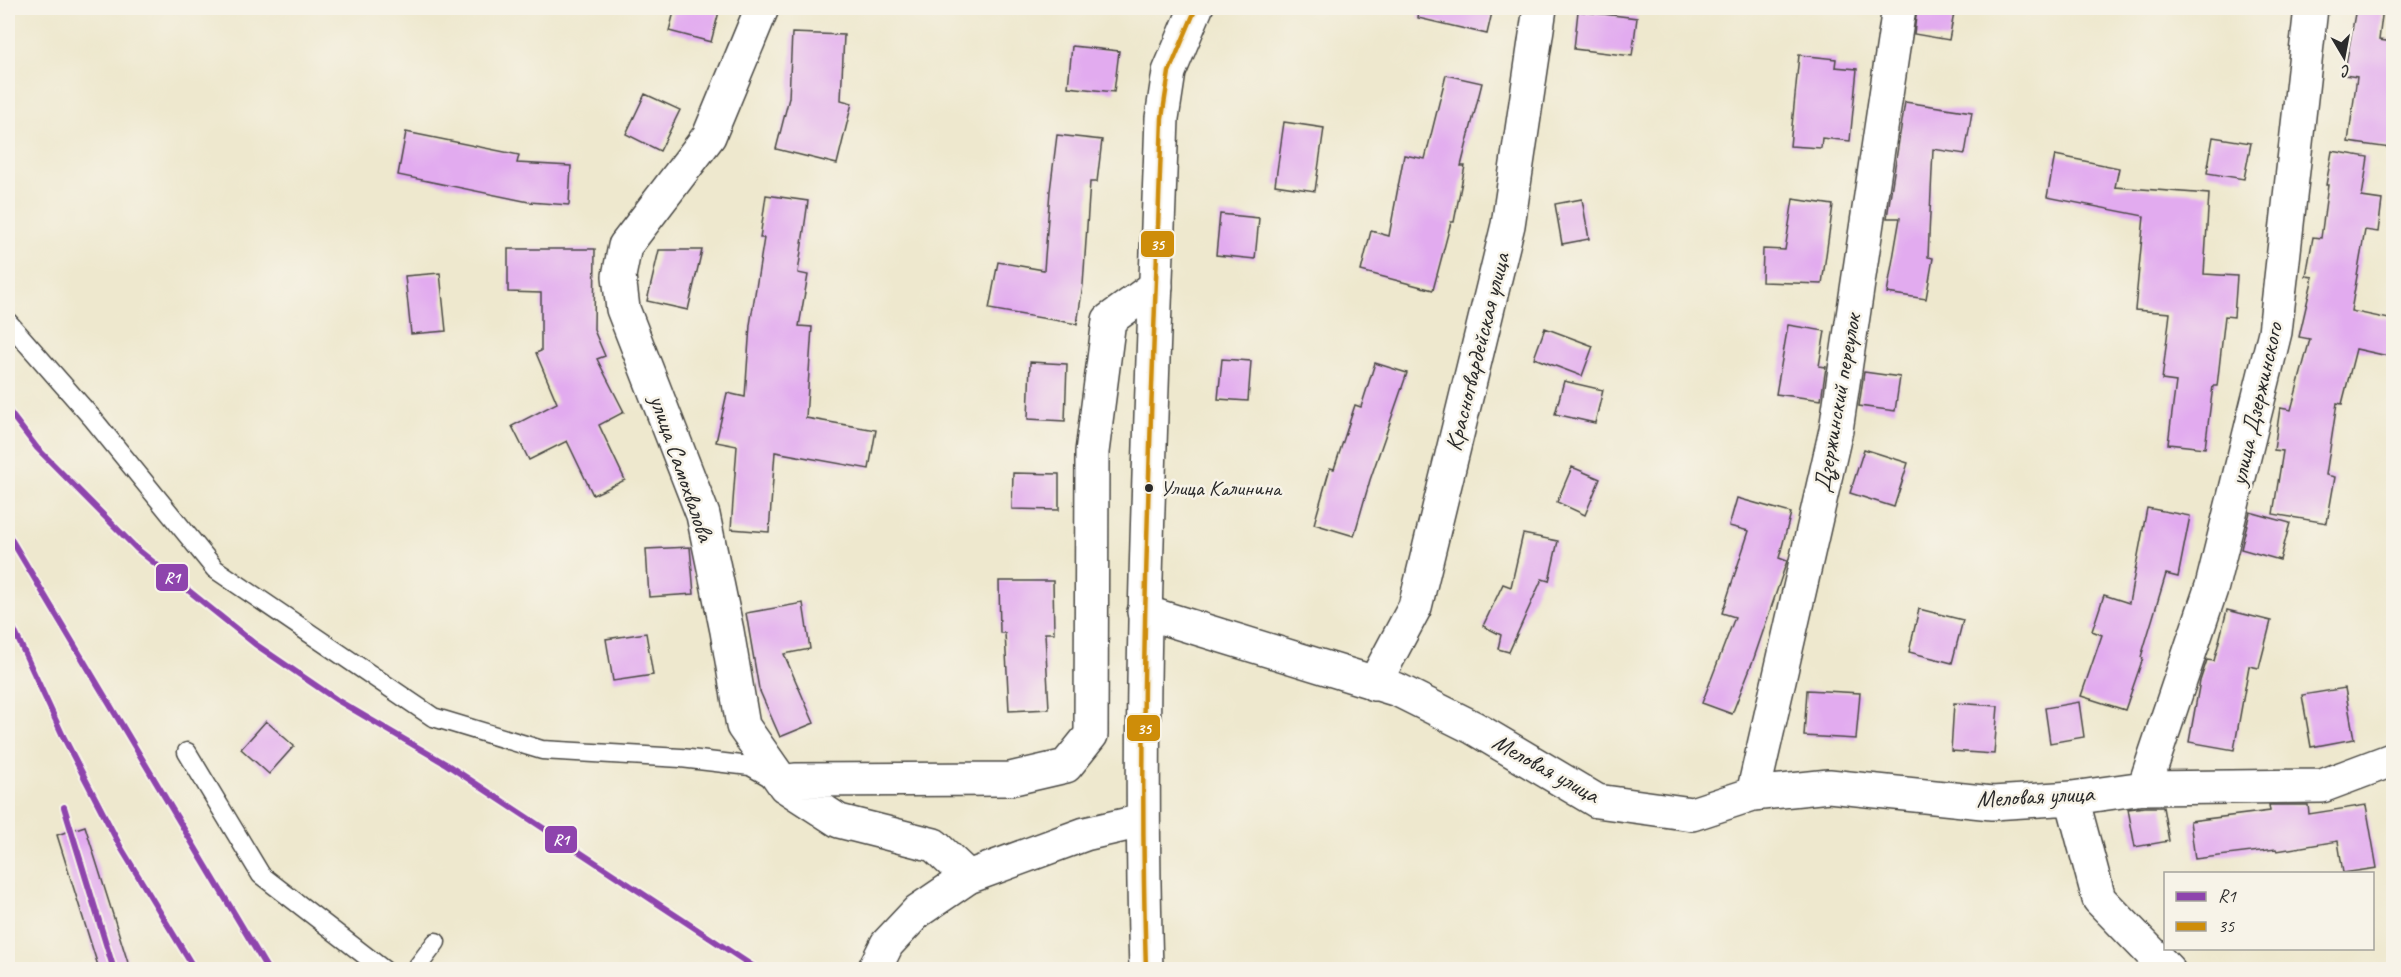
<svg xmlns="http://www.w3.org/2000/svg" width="2401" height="977" font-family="Caveat,sans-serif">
<rect width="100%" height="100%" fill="#f7f3e8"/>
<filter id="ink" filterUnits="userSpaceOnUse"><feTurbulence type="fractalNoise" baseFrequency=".0167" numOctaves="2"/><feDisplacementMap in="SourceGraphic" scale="12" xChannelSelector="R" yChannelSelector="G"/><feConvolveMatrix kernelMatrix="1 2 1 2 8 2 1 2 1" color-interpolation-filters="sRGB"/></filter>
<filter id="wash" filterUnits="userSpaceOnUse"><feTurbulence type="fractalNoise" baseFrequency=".008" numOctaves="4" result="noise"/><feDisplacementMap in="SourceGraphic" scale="24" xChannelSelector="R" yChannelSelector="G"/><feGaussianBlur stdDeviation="1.35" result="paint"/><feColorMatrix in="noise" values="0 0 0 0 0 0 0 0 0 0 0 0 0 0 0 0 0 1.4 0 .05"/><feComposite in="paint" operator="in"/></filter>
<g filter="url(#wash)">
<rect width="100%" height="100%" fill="#eee8ce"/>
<g id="blocks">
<path fill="#e2abef" d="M675 8H720L711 42 669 31Z
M1419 8H1493L1487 34 1418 18Z
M1917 8H1955L1949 40 1914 34Z
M2356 8H2383L2379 40 2394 42V124L2390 148 2348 142 2357 77 2344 75Z
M1578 11 1637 18 1632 56 1574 49Z
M792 33 844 35 841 100 852 103 837 164 776 149 789 98Z
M1072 46 1119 51 1114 92 1068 87Z
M1799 55 1836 59 1835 67 1857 69 1850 141 1822 138 1821 148 1790 146Z
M1446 75 1482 83 1461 166H1465L1454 222H1451L1433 290 1361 271 1371 231 1389 236 1404 155 1425 159Z
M645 94 680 110 660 151 626 134Z
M1905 102 1972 112 1965 154 1933 149 1928 257 1933 258 1926 299 1887 293 1900 218H1887L1888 211Z
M1284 122 1324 128 1315 191 1275 185Z
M406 132 519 155 517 163 571 166 569 205 529 202 398 175Z
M1057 135 1102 140 1097 182H1090L1083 285 1077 324 989 309 998 262 1044 270 1050 191Z
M2213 137 2251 143 2244 179 2207 173Z
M2332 151 2368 157 2362 197 2382 200 2378 232 2365 230 2351 311 2394 320V332L2388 356 2356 349 2342 404 2337 403 2326 475 2335 477 2327 523 2273 514 2283 451 2274 450 2280 408 2291 410 2310 339 2299 337 2313 277 2306 276 2313 237 2321 238 2328 185H2326Z
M2055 155 2119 168 2115 187 2209 194 2204 274 2237 276 2234 317 2225 316 2217 386H2213L2205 448 2168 444 2176 382 2162 380 2170 313 2135 310 2144 216 2047 197Z
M766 195 808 201 798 273 808 275 799 326 812 327 806 418 876 430 869 469 775 452 769 532 731 529 737 446 716 442 727 393 745 397 750 325 764 238H760Z
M1582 199 1589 239 1562 244 1555 204Z
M1793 199 1833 205 1822 284 1762 282 1763 249 1785 250Z
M1220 214 1259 218 1255 259 1216 255Z
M508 249H595L594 330 605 356 597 359 624 412 599 425 625 480 593 495 567 441 529 460 512 426 557 403 536 353 541 351V293L508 292Z
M659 250H702L688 310 647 301Z
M440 273 446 331 411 334 405 276Z
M1788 325 1825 331 1819 366 1826 367 1821 400 1776 394Z
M1545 328 1593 346 1582 376 1534 358Z
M1222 359 1251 361 1248 401 1218 399Z
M1030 362 1067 364 1065 421 1028 419Z
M1375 363 1407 373 1370 480 1354 536 1314 524 1330 468 1334 469 1355 405 1361 407Z
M1864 372 1900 377 1895 411 1859 406Z
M1564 381 1603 390 1595 423 1555 414Z
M1864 449 1908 463 1894 507 1850 493Z
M1572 467 1600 479 1585 515 1557 502Z
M1013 473 1059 474V510L1012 509Z
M1737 498 1791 513 1779 558 1787 561 1754 658 1732 714 1702 703 1735 617 1722 613 1749 531 1729 526Z
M2147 508 2190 516 2178 577 2166 574 2141 657 2143 658 2125 710 2081 696 2102 635 2092 631 2104 595 2129 603Z
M2250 512 2290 523 2280 560 2241 549Z
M1523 534 1558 541 1549 581 1542 579 1509 652 1498 649 1501 635 1483 626 1503 584 1511 587Z
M690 547 694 594 649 597 646 549Z
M999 581H1053L1054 633H1045L1049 709 1009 711 1005 633H1000Z
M803 603 810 649 784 654 814 723 780 737 759 689 746 613Z
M1919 609 1963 620 1952 663 1909 652Z
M2227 610 2271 621 2259 668 2249 666 2234 750 2189 742 2200 681 2207 660 2214 661Z
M646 633 653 675 613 681 606 639Z
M2345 688 2354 739 2311 747 2302 695Z
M1807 690 1860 693 1856 739 1804 736Z
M2079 702 2084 737 2050 743 2045 708Z
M1954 703 1998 706 1994 754 1951 751Z
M266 721 294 746 269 774 241 749Z
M2269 805H2308L2309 814 2366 805 2377 868 2343 873 2338 841 2277 851 2276 849 2195 859 2190 821 2270 811Z
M2145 807H2163L2169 841 2135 847 2128 809Z
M85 826 130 969H99L57 835Z"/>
</g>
</g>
<g filter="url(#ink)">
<use href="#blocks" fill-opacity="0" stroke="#484743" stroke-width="1.5"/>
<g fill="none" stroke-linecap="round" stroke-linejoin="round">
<defs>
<path id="service" d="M8 322 93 419 215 569 433 717 542 750 681 758 750 766 773 779
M187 752 261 875 384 970
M415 970 436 942"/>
<path id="minor" d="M762 8 709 136 625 246 619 276 623 309 703 515 727 631 743 726 785 786 839 821 934 845 968 877
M1144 612 1398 690 1474 728 1597 801 1692 814 1753 794 1829 786 1992 803 2072 798 2144 788 2322 786 2394 759
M1374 684 1415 607 1508 225 1540 8
M785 786 795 780 1010 779 1066 766 1091 735 1092 452 1109 320 1156 286
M2144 788 2212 586 2275 332 2311 8
M1753 794 1836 430 1899 8
M2072 798 2099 899 2168 970"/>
<path id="tertiary" d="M874 970 887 944 918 911 968 877 1085 834 1142 821"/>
<path id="secondary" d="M1146 970C1137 686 1152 402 1162 118L1169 72 1196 8"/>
</defs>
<use href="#service" stroke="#484743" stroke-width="21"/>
<use href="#minor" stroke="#484743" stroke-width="36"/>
<use href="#tertiary" stroke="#484743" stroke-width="36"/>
<use href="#secondary" stroke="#484743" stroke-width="36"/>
<use href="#service" stroke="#fff" stroke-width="18"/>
<use href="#minor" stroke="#fff" stroke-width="33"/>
<use href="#tertiary" stroke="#fff" stroke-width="33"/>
<use href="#secondary" stroke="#fff" stroke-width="33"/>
<defs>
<path id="bus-1" d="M1146 970C1137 686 1152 402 1162 118L1169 72 1196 8"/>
</defs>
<use href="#bus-1" stroke="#f7f3e8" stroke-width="9"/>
<use href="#bus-1" stroke="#ce8d09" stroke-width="4.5"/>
<defs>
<path id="rail-1" d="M8 410 37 448 137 549 255 644 337 700 446 764 757 969
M8 534 268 970
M14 630 63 736 120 846 195 970
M64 807 114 970"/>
</defs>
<use href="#rail-1" stroke="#f7f3e8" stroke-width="10"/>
<use href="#rail-1" stroke="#8e44ad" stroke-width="6"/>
</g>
</g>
<circle fill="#2b2b2b" stroke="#f7f3e8" stroke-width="2" cx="1149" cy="488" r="5"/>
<g text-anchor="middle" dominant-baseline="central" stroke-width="5" stroke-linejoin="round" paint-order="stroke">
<g font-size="22" fill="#2b2b2b" stroke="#f7f3e8" text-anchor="start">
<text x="1160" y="488">Улица Калинина</text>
</g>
<g font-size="24" fill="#2b2b2b" stroke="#f7f3e8">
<text transform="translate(1477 352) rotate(-76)">Красногвардейская улица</text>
<text transform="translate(1837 403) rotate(-80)">Дзержинский переулок</text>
<text transform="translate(2256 404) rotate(-77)">улица Дзержинского</text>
<text transform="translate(682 468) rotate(71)">улица Самохвалова</text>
<text transform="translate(1546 768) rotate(29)">Меловая улица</text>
<text transform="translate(2035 796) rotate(-3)">Меловая улица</text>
</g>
</g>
<g stroke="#f7f3e8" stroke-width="2">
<rect x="1140" y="230" width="35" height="28" rx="6" fill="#ce8d09"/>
<rect x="155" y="563" width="34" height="29" rx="6" fill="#8e44ad"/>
<rect x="1126" y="714" width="35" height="28" rx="6" fill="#ce8d09"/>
<rect x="544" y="825" width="34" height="29" rx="6" fill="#8e44ad"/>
</g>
<g font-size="16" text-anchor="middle" font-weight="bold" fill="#fff">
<text x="1157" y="250">35</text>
<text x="172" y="583">R1</text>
<text x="1144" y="734">35</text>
<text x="561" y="845">R1</text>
</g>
<rect width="2401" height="977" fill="none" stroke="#f7f3e8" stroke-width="30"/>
<rect x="2164" y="872" width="210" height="78" fill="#f7f3e8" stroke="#a5a39c" stroke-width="1.5"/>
<rect x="2176" y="892" width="30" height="9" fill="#8e44ad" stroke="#a5a39c" stroke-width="1.5"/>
<text x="2218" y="902" font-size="18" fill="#2b2b2b">R1</text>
<rect x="2176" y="922" width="30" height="9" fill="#ce8d09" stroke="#a5a39c" stroke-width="1.5"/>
<text x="2218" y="932" font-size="18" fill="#2b2b2b">35</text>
<g transform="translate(2344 57) rotate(170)" stroke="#f7f3e8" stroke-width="4.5" paint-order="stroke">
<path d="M0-4.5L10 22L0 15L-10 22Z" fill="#2b2b2b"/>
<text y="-9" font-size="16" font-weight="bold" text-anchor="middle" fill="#2b2b2b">С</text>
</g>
</svg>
